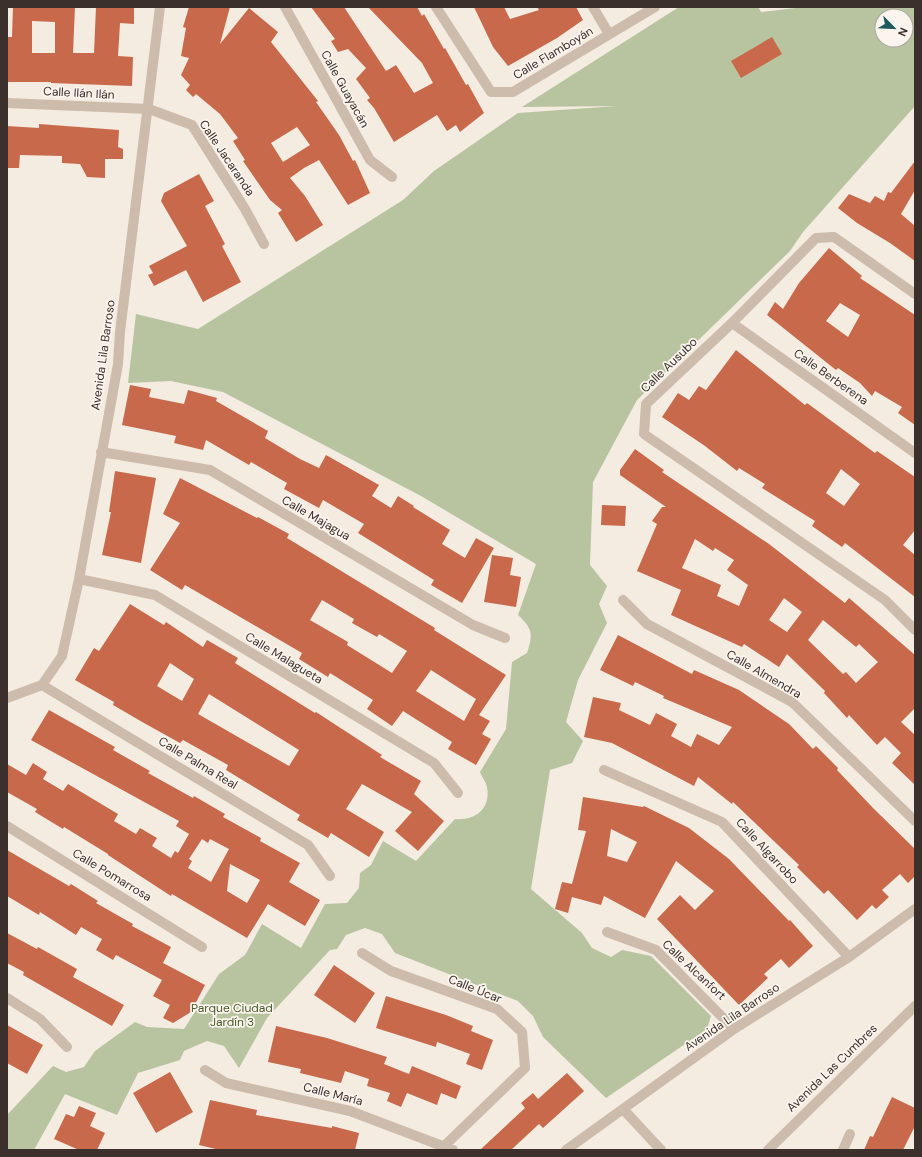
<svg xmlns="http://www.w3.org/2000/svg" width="922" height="1157" font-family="'DM Sans',sans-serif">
<rect width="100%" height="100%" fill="#f4ebe1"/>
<path fill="#b8c4a0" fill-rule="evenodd" d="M679 7H758L761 12 804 7H915V106L803 232 790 251 637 400 593 482 590 565 607 586 599 604 607 623 578 680 566 722 583 741 572 763 550 770 531 889 582 933 592 948 611 957 622 950 651 956 711 1016 707 1029 606 1098 543 1037 533 1016 518 1001 395 953 382 934 365 928 346 935 337 949 330 950 267 1018 239 1068 224 1046 207 1041 184 1051 180 1060 138 1073 117 1115 65 1094 34 1150H7V1115L53 1066 66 1072 84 1067 95 1051 135 1022 147 1027 184 1029 219 974 245 955 262 924 301 948 325 904 347 903 359 888 360 873 371 865 383 841 416 861 455 819C475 821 491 809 487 787 486 782 482 777 480 772L506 729 512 662 527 653C533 634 533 629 518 615L536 564 421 496 223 392 171 381 128 383 136 314 198 329 403 200 434 171 518 113 617 106 522 107ZM882 16H906V40H882Z"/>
<path fill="#c8694b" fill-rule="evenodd" d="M13 7H75L73 53H94L96 7H134V24L120 23 118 56 133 57 132 86 51 83V82H8V37H12ZM32 21 55 22V53H32Z
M189 7H230L220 44 249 8 278 32 271 42 318 101 316 102 339 135 353 161 355 160 370 193 348 205 319 160 304 168 290 178 305 196 323 225 296 242 278 213 282 210 270 200 243 161 245 160 233 141 238 138 220 114 196 94 193 97 186 90 190 85 181 75 189 58 181 56 186 28 183 27ZM297 127 310 145 283 162 271 143Z
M311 7H344L386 71 396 65 414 93 433 83 422 63 368 7H417L422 16 424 14 444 49 445 48 466 85 468 84 484 113 460 132 456 125 447 131 437 115 394 142 374 108 367 100 370 98 356 79 366 68 348 49 338 52 331 41 335 39Z
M474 7H504L510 19 539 10 537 7H576L583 20 557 38 508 66 493 47Z
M772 37 782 54 741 78 731 61Z
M39 124 119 130 118 147 123 149V159H105V178L87 177 80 164 62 163V156L20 155 19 168H7V126L39 128Z
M915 161V190L901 214 915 226V261L890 243 857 223 838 208 849 194 870 203 875 196 884 201 888 192 891 193Z
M199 174 214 201 205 206 225 244 222 246 241 282 203 302 186 270 154 286 148 275 153 273 149 266 187 246 161 201 164 193Z
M829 248 862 276 860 278 915 315V425L898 413 902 407 875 391 872 396 860 383 838 368 836 370 767 315 775 302 783 309 799 283ZM840 303 860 315 848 337 826 321Z
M736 350 805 405 807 403 875 453 877 451 915 477V530L903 545 915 555V597L845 543 842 547 812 526 815 521 762 488 765 484 739 468 737 471 705 446 662 417 678 393 689 400 699 386 706 390ZM841 469 860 484 844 506 826 493Z
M130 385 151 389 149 397 184 404 188 390 217 398 216 401 268 431 265 438 300 459 319 468 326 455 379 485 372 496 391 508 398 496 414 506 413 507 450 530 442 544 465 558 476 538 494 548 462 603 431 585 434 580 358 533 364 524 323 500 319 508 284 489 287 483 251 462 249 465 206 440 203 450 174 443 176 436 122 425Z
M635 449 664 470 662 472 769 544 845 603 849 598 915 655V708L901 722 915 735V785L892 763 901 753 885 737 877 745 849 715 847 718 824 693 825 691 787 654 779 667 744 644 742 647 671 615 681 590 637 571 657 524 652 521 662 507H666L620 475V470ZM695 539 713 551 715 548 734 560 727 570 748 585 739 606 717 596 721 585 682 568ZM784 598 802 612 787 632 769 620ZM823 620 856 647 859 644 878 662 856 683 846 672 843 674 808 640Z
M115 471 156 478 141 563 102 555 111 512H109Z
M180 478 257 518 258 517 289 534 287 538 435 628 434 630 506 675 479 715 490 721 482 734 491 739 476 765 448 749 452 742 403 711 392 726 367 709 373 700 330 673 328 677 299 659 302 653 185 585 182 590 150 570 180 523 163 514ZM322 600 354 619 352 623 377 637 379 634 407 651 392 673 347 645 348 642 310 620ZM431 670 476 699 464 721 416 691Z
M602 505 626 506 625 526 601 525Z
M492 555 513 558 510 575 521 577 516 607 484 602Z
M130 604 164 625 166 622 203 647 207 640 238 658 235 663 315 713 316 712 382 755 380 757 421 781 414 794 444 821 418 851 395 831 412 812 362 784 346 809 384 832 369 857 331 833 328 838 297 820 300 815 226 770 228 765 183 740 180 743 144 723 113 705 114 702 75 680 94 648 99 651ZM170 663 194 679 182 701 157 686ZM209 694 299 750 289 766 198 714Z
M618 635 692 674 694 670 739 690 789 724 813 749 816 746 838 768 837 770 873 808 915 849V876L908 883 900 874 882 890 889 897 876 909 872 905 857 920 828 890 824 894 797 867 799 865 733 802 732 804 698 777 694 786 612 743 584 737 593 697 621 703 619 710 650 725 656 713 677 724 671 736 691 747 697 734 719 745 732 727 663 698 664 696 635 682 633 686 600 670Z
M49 710 115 747 113 750 150 771 148 773 193 798 194 796 225 814 223 817 261 838 260 841 300 863 289 882 320 900 305 926 268 904 247 938 172 894 171 896 108 855V854L64 827 63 829 35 812 37 809 7 792V764L26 775 33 763 47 772 43 779 63 791 68 784 118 814 114 821 136 834 140 828 157 838 152 846 171 858 175 851 178 853 189 834 176 826 179 821 31 740ZM202 839 208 843 210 839 229 849 211 882 188 868 192 861 189 859ZM230 864 260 880 247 903 227 891Z
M583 797 643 807 644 806 689 828 729 859 789 921 790 920 813 946 789 968 781 959 764 974 768 978 739 1005 657 919 680 895 695 910 714 891 676 861 645 918 604 896 601 905 572 897 568 913 555 909 562 882 572 884 586 831 578 830ZM611 829 637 842 627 862 607 856Z
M7 850 69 886 71 884 98 901 96 903 133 924 132 926 171 947 163 963 205 985 191 1012 173 1023 163 1018 170 1005 153 996 162 980 116 955 113 960 96 950 102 939 81 927 76 935 40 912 39 915 7 896Z
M7 933 37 949 38 947 77 969 73 977 124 1005 112 1026 23 975 24 972 7 963Z
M334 965 375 993 355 1023 314 995Z
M386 996 446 1015 473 1026 471 1031 493 1040 482 1070 466 1064 470 1054 437 1042 436 1047 376 1028Z
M7 1025 43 1045 27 1074 7 1063Z
M276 1026 327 1038 387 1057 384 1064 409 1074 412 1066 461 1086 456 1099 441 1093 437 1105 407 1093 401 1107 387 1101 390 1093 367 1086 369 1079 345 1071 341 1083 300 1073 301 1069 268 1062Z
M170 1072 193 1112 156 1133 133 1093Z
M567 1073 584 1091 543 1128 539 1124 511 1150H480L525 1108 521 1103 533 1093 538 1099Z
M892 1097 915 1108V1126L903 1150H864L870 1136 873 1137Z
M210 1100 257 1110 256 1115 332 1128V1126L359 1133 355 1150H220L199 1145Z
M79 1106 96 1113 90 1126 105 1133 97 1150H79L54 1139 66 1114 74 1117Z"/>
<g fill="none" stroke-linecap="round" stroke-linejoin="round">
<path stroke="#cdbbac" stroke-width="10" d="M285 7 370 160 392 177
M436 7 491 92H513L655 7
M593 7 609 34
M7 103 149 109 192 125 245 209 264 244
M915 294 834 237 816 238 732 323 646 404 644 434 885 600 915 630
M732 323 915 453
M101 452 210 470 473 625 505 638
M79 579 155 595 434 763 458 793
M623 600 647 624 792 702 915 821
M42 685 308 845 330 876
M7 698 42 685 62 656 79 579 118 364 120 332 160 7
M604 770 722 822 849 957
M7 826 202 947
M607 932 656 950 734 1029
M362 953 391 971 497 1009 522 1032 525 1068 440 1150
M7 998 40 1019 67 1047
M205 1070 226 1083 350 1111 453 1150
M623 1109 661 1150
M566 1150 734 1029 849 957 915 909
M843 1150 850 1134"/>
<path stroke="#cdbbac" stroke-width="10" d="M768 1150 915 1006"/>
</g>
<g text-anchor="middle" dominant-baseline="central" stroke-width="3.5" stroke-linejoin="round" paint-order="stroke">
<g font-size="12" fill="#3b302b" stroke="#fbf5ee">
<text transform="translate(553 53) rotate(-31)">Calle Flamboyán</text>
<text transform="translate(345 89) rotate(61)">Calle Guayacán</text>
<text transform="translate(79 93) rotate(3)">Calle Ilán Ilán</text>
<text transform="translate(227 158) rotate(56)">Calle Jacaranda</text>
<text transform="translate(103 355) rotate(-82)">Avenida Lila Barroso</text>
<text transform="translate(669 365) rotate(-44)">Calle Ausubo</text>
<text transform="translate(831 377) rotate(35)">Calle Berberena</text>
<text transform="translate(316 518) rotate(30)">Calle Majagua</text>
<text transform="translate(284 658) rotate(31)">Calle Malagueta</text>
<text transform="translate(764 674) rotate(30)">Calle Almendra</text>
<text transform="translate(198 763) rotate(31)">Calle Palma Real</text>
<text transform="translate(767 851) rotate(47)">Calle Algarrobo</text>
<text transform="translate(112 875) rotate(31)">Calle Pomarrosa</text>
<text transform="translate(694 970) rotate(43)">Calle Alcanfort</text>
<text transform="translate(475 989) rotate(22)">Calle Úcar</text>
<text transform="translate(732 1017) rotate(-34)">Avenida Lila Barroso</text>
<text transform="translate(832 1068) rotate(-44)">Avenida Las Cumbres</text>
<text transform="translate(333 1094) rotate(14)">Calle María</text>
</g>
<g font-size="12" fill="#4a5a2e" stroke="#fbf5ee">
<text x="232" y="1008">Parque Ciudad<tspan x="232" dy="14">Jardín 3</tspan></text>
</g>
</g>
<rect width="922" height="1157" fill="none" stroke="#3b302b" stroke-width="16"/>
<g transform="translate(894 28) rotate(114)"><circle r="19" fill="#fbf5ee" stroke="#aea6a0"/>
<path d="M0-3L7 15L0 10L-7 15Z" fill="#1f5a5e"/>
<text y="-6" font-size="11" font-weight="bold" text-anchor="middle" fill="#3b302b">N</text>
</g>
</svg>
